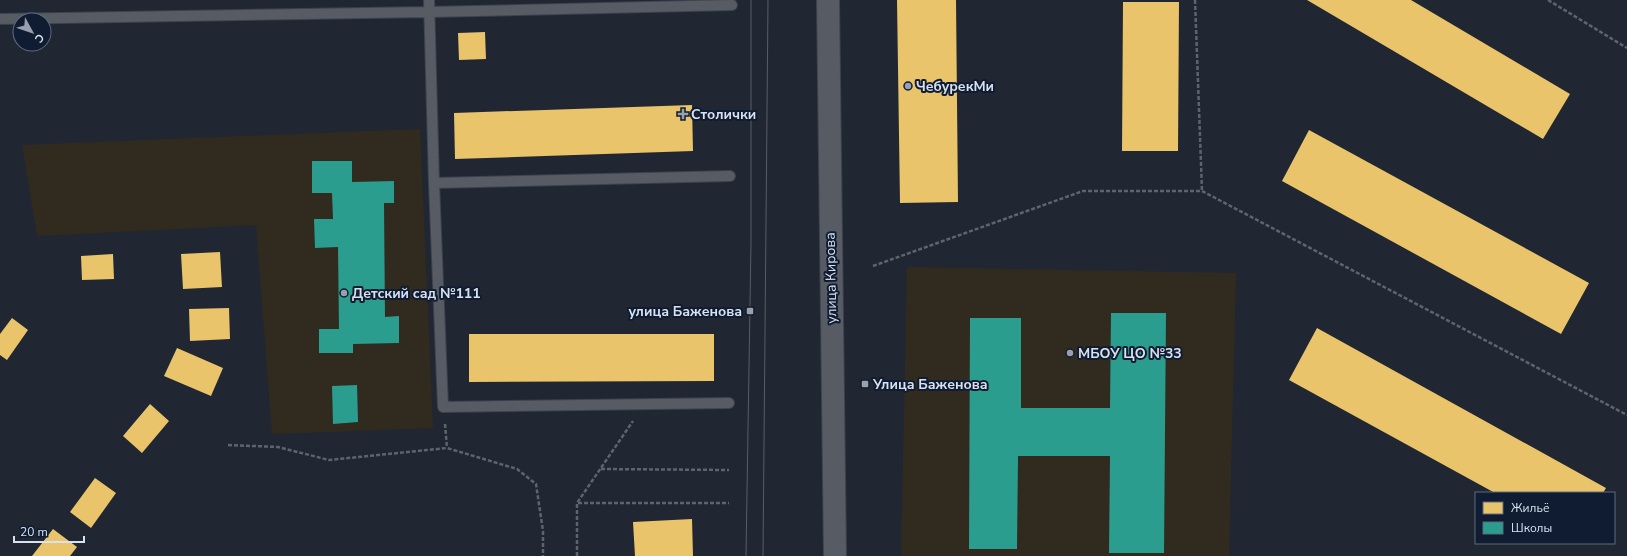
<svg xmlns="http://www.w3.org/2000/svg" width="1627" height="556" font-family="'Nunito Sans',sans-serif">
<rect width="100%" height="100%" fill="#202733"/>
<path fill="#302b1e" d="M420 129 433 428 272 434 256 225 37 236 22 145Z
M907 267 1236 273 1229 556H901Z"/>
<path fill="#e9c46a" d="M897 0H956L958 202 900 203Z
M1307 0H1411L1570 94 1543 139Z
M1123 2H1179L1178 151H1122Z
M485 32 486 59 459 60 458 33Z
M692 105 693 151 455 159 454 113Z
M1309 130 1589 283 1561 334 1282 181Z
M220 252 222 287 183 289 181 254Z
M113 254 114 279 82 280 81 256Z
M229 308 230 339 190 341 189 309Z
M12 318 28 330 7 360 0 355V334Z
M1317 328 1606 488 1603 493H1495L1289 380Z
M469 334H714V381L469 382Z
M177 348 223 368 211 396 164 376Z
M150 404 169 421 142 453 123 436Z
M95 478 116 493 91 528 70 512Z
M692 519 693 556H635L633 522Z
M53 529 77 547 70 556H32Z"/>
<path fill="#2a9d8f" d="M312 161H352V182L394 181V203H384L385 317 399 316V343L353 344V353H319V329H339L338 247 315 248 314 219H333L332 193H312Z
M1111 313H1166L1164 553H1109L1110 456H1018L1017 549H969L970 318H1021V408H1110Z
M357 385 358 422 333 424 332 386Z"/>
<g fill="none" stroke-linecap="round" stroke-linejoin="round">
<defs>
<path id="service" d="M429 0 434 183 443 407 729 403
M0 19 429 12 732 5
M434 183 730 176"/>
<path id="tertiary" d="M828 0 835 556"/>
</defs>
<use href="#service" stroke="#3d434d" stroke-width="12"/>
<use href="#tertiary" stroke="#3d434d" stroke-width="24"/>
<path stroke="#5f646c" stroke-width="2.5" stroke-dasharray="4 2" stroke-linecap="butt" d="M1195 0 1202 191
M1548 0 1627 48
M873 266 1083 191H1202L1627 415
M445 424 447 448
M228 445 278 447 329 460 447 448 517 469 536 484 543 531V556
M601 469 729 470
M578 503H729
M577 556V503L633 421"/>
<use href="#service" stroke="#565b64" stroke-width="10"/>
<use href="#tertiary" stroke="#565b64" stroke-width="22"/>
<path stroke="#575e67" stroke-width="1" d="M746 556 751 242V0
M763 556 768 0"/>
</g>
<g fill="#98a0ae" stroke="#0f1c31" stroke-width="1.5">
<circle cx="908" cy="86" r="4"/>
<path d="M681 108h4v4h4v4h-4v4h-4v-4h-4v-4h4z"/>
<circle cx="344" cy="293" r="4"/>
<rect x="746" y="307" width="8" height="8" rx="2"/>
<circle cx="1070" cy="353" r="4"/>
<rect x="861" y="380" width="8" height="8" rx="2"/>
</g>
<g text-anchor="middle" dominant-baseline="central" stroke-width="4" stroke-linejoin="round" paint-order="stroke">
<g font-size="14" font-weight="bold" fill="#d8e1f0" stroke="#0f1c31" text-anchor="start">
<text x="916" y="86">ЧебурекМи</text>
<text x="691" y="114">Столички</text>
<text x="352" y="293">Детский сад №111</text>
<text x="742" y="311" text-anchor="end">улица Баженова</text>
<text x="1078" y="353">МБОУ ЦО №33</text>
<text x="873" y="384">Улица Баженова</text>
</g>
<g font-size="14" fill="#d8e1f0" stroke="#0f1c31">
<text transform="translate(831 278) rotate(-91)">улица Кирова</text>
</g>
</g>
<rect x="1475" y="492" width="140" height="52" fill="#0f1c31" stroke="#5f6b7d"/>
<rect x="1483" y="502" width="20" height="12" fill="#e9c46a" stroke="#5f6b7d"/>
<text x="1511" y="512" font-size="12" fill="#d8e1f0">Жильё</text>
<rect x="1483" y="522" width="20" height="12" fill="#2a9d8f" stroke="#5f6b7d"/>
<text x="1511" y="532" font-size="12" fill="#d8e1f0">Школы</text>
<g transform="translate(32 32) rotate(130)"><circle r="19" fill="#0f1c31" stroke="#5f6b7d"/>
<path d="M0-3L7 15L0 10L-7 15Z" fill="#98a0ae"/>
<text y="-6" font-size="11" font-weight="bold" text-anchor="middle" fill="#d8e1f0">С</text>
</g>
<path d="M14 536v6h70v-6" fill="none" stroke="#d8e1f0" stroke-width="2"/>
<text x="20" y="536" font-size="12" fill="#d8e1f0" stroke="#0f1c31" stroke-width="3" paint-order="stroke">20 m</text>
</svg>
